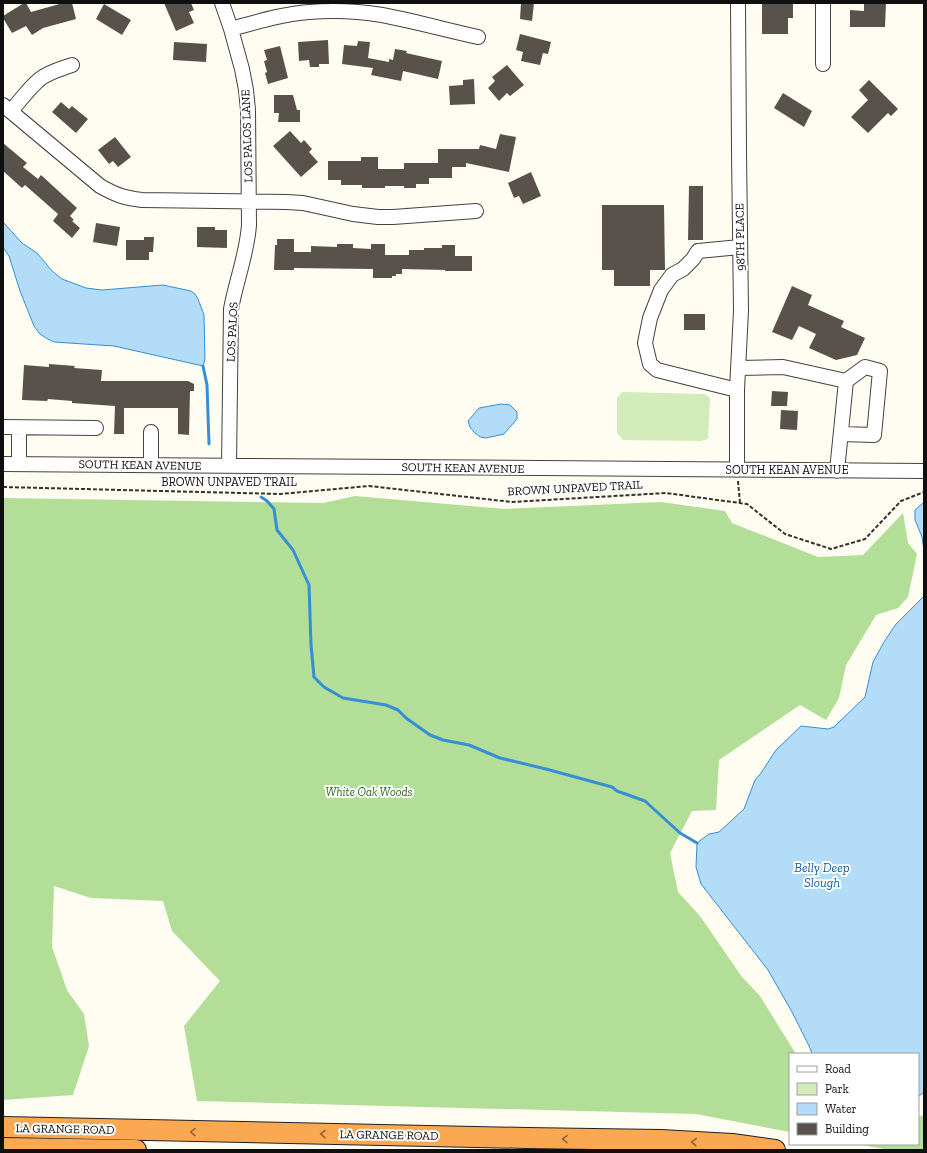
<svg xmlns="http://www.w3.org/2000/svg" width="927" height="1153" font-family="'Zilla Slab',serif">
<rect width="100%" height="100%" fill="#fffdf1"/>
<path fill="#d1ecb8" d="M622 392 705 394 710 398 708 439 701 441 623 440 617 433V398Z"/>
<path fill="#b3de97" d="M355 496 505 509 661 502 725 511 732 523 818 557 863 555 903 513 908 543 917 554 908 597 898 608 876 615 846 665 839 698 826 720 800 705 719 760 716 810 692 811 670 853 678 892 700 916 742 977 760 996 796 1054H790V1132L696 1114 197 1101 184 1026 220 981 172 931 163 901 91 898 54 886 52 947 67 990 84 1014 89 1046 73 1095 3 1100V498L323 503Z
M924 1115V1150H889L857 1144H918V1117Z"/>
<path fill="#b3dcf9" stroke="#368ed4" d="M3 222 22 243 37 253 52 271 62 279 86 288 102 290 163 285 191 291 195 294 198 299 204 315 205 359 203 366 114 346 54 342 46 338 40 334 34 326 20 291 9 256 3 247Z
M501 404 510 405 517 412V419L504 434 486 438 480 437 474 432 470 427 468 421 479 408Z
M924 502V551L922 537 915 520V510Z
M924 596V1092L918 1097V1054H812L810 1048 792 1012 768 970 701 884 696 867 697 843 709 834 719 832 744 809 755 780 761 773 776 750 801 726 828 729 834 727 865 697 873 662 884 642 896 624Z"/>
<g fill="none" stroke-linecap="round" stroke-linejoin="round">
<path stroke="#368ed4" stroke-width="3" d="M203 366 207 385 209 444
M261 497 267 501 274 509 277 530 293 550 309 585 311 645 314 677 324 687 343 698 386 705 398 710 406 718 430 735 443 740 469 745 500 758 546 769 612 787 617 791 645 801 680 833 697 843"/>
</g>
<path fill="#59514b" d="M24 3H26L31 12 63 3H72L76 19 43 28 32 35 26 26 12 33 3 18V16Z
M164 3H191L194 10 189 12 194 23 176 31Z
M521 3H534L532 21 520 19Z
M864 3H886L885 27H850V10L864 11Z
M104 4 131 20 122 35 96 19Z
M762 4H793V18H788V34H762Z
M520 34 551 42 548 54 543 53 540 65 521 61 523 52 516 50Z
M328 40 329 64H319V67H310L309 60 299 61 298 42Z
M358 41 370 42 368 58 389 62V59L393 60 395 49 407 51 406 53 442 61 438 79 403 71 401 81 371 75 373 68 342 64 344 45 357 46Z
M174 42 207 44 206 62 173 60Z
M280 46 288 78 268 84 265 73 267 72 264 61 267 60 264 50Z
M507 65 524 85 510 96 507 93 499 101 488 88 495 81 492 77Z
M474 79 475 104 450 105 449 86 463 85V80Z
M869 80 898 109 891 116 888 113 868 133 851 117 868 100 859 90Z
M783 93 812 111 804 127 774 108Z
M274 95H293L297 110H300V122H278L279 113H274Z
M61 102 69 109 72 106 88 119 76 133 52 112Z
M290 131 301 143 304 140 312 149 309 152 318 162 301 177 273 146Z
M500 134 516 137 509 172 466 163V167H452V178H429V184H416V188H404V186H385V188H362V185H341V180H328V161H361V157H378V169H404V163H438V149H479L480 145 496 149Z
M115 137 131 157 118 167 113 161 109 164 98 150Z
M3 143 27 163 23 167 38 179 41 175 77 208 70 216 74 220 72 221 80 228 72 238 53 221 58 214 25 185 22 188 3 171Z
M531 172 541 196 523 204 519 196 514 198 508 183Z
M689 186H703V240H688Z
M602 205H664L665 270H650V286H614V270H602Z
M96 223 120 227 117 246 93 242Z
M197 227H215V230H227V248L197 247Z
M144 237H154L153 252H149V260H126V240H144Z
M277 239H294V252H311V246L337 247V244H353V248L371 249V244H385V255H409V250H424V248H442V245H455V256H472V271H445V270L402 269V274H396V276H392V278H373V269L294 268V270H274L275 245H277Z
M792 286 812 295 808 305 844 321 841 327 865 338 857 355 836 360 809 348 816 334 799 326 792 340 772 332Z
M684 314H705V330H684Z
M49 364 75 366 74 368 102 370 101 381H188L194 384V391H190L189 435 178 434V408H124V434H114L115 406 72 403V401L48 399 47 401 22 400 24 365 49 367Z
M772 391 788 392 787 406H771Z
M781 410 798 411 797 430 780 429Z"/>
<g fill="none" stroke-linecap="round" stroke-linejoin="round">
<defs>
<path id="minor" d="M222 3 231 29 242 69 246 90 248 110 249 225C247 254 236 281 231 309L229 466
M231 29C257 22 282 14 309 12 333 10 358 11 382 15 414 21 446 30 478 37
M823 64V3
M3 105 100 186C116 195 124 198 142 200L287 202 303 203 353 214 378 217H393L476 211
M11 111C20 101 29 88 40 79 49 72 61 69 72 65
M738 368 783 367 846 381 837 471
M737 390 657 370 650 364 645 343 650 318 661 290 672 275 683 269 693 259 698 251 740 247
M3 427 96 428
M841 434 874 435 880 371 865 367 846 381
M3 464 924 471
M19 464V428
M151 465V432
M737 470V390L741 311 739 152 738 3"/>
<path id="highway" d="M3 1127 526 1138 661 1140 732 1144 775 1150
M3 1148 136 1150"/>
</defs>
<use href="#minor" stroke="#424242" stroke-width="16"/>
<use href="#highway" stroke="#202020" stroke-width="22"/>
<path stroke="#313131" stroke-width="2" stroke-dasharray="4 2" stroke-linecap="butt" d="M738 481 740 503
M3 487 280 494 369 486 512 502 666 493 747 504 785 534 831 549 865 539 901 501 924 492"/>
<use href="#minor" stroke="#fff" stroke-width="14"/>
<use href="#highway" stroke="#fba853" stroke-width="20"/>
</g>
<defs><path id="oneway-chevron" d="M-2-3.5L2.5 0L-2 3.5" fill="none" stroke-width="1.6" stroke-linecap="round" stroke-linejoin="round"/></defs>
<g stroke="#916334">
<use href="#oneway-chevron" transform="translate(193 1132) rotate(-179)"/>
<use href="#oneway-chevron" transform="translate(323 1134) rotate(-179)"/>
<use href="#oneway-chevron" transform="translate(565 1139) rotate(-179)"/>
<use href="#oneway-chevron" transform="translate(694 1142) rotate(-176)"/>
</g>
<g text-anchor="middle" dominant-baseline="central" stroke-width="4" stroke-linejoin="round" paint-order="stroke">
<g font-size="12" fill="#0f0f0f" stroke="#fff">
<text transform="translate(247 136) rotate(-92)">LOS PALOS LANE</text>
<text transform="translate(740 237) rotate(-91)">98TH PLACE</text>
<text transform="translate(232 332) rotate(-87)">LOS PALOS</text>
<text transform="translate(140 465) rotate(1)">SOUTH KEAN AVENUE</text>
<text transform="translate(463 468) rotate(1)">SOUTH KEAN AVENUE</text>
<text x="787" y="470">SOUTH KEAN AVENUE</text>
<text x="229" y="482">BROWN UNPAVED TRAIL</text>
<text transform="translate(575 488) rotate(-3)">BROWN UNPAVED TRAIL</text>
<text transform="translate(65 1129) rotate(1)">LA GRANGE ROAD</text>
<text transform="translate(389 1135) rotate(1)">LA GRANGE ROAD</text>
</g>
<g font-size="12" font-style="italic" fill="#286b1b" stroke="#fff">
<text x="369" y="792">White Oak Woods</text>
</g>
<g font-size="13" font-style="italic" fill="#115fa8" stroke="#fff">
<text x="822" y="867">Belly Deep<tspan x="822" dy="15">Slough</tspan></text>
</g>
</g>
<rect width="927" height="1153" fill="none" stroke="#0f0f0f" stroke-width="8"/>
<rect x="789" y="1053" width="130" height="92" fill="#ffffff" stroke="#9f9f9f"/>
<rect x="797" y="1066" width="20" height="6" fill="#ffffff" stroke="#9f9f9f"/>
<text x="825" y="1073" font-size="12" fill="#0f0f0f">Road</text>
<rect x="797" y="1083" width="20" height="12" fill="#d1ecb8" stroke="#9f9f9f"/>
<text x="825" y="1093" font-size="12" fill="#0f0f0f">Park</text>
<rect x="797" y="1103" width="20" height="12" fill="#b3dcf9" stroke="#9f9f9f"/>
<text x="825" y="1113" font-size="12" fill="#0f0f0f">Water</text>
<rect x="797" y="1123" width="20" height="12" fill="#59514b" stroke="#9f9f9f"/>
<text x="825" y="1133" font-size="12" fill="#0f0f0f">Building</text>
</svg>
